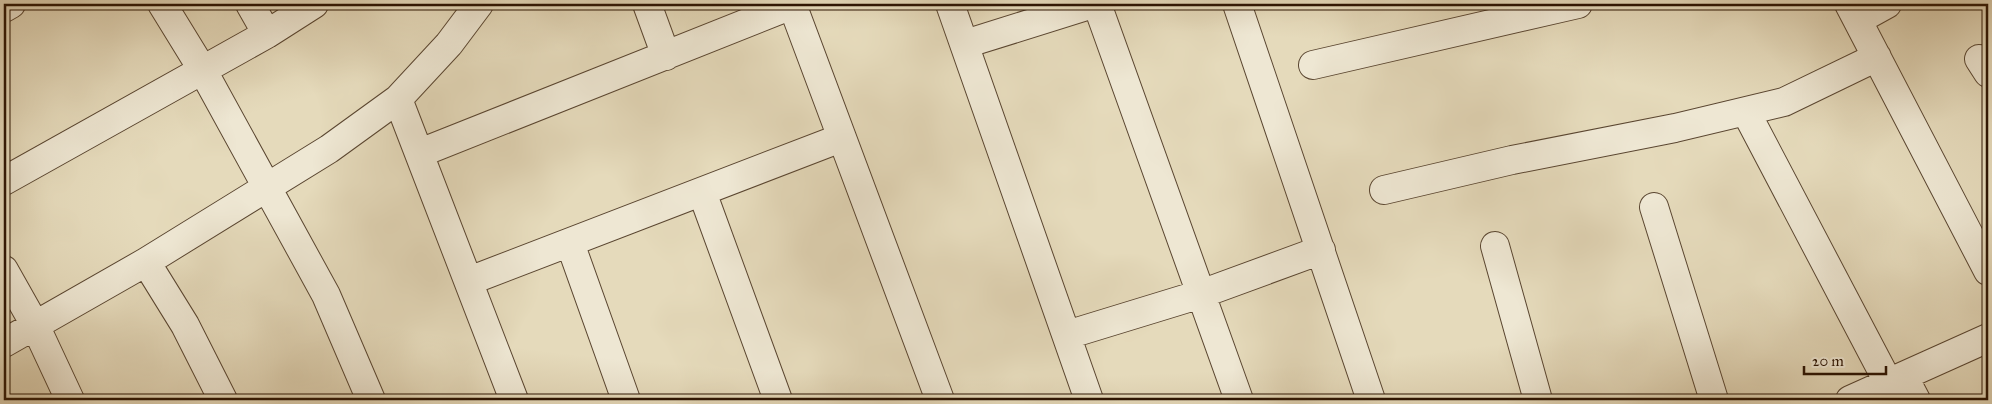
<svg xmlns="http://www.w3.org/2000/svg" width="1992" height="404" font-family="'IM FELL Great Primer',serif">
<rect width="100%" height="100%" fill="#e5dabb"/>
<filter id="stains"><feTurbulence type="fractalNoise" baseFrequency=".004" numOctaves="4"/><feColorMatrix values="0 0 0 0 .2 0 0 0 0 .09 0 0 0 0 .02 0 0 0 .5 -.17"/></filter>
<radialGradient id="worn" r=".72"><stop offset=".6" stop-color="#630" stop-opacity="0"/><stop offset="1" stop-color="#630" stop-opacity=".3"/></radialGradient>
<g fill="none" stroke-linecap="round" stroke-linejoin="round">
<defs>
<path id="minor" d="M162 4 202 69 326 295 371 400
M250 4 267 34
M647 4 666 56
M792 4 940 400
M950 4 1089 400
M1097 4 1239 400
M1237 4 1371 400
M1849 4 1988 271
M4 8 11 4
M1858 20 1887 4
M965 44 1093 4
M1979 59 1988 73
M1313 65 1578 4
M398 99 514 400
M1746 112 1889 384
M420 153 792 5
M4 181 267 34 314 4
M1384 190 1512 160 1675 128 1784 102 1877 57
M702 192 778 400
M1654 207 1714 400
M570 243 626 400
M1495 246 1538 400
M146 262 185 325 223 400
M4 270 35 325 70 400
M469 281 841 138
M1067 335 1201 294 1321 250
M4 343 146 262 329 149 398 99 449 44 479 4
M1904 377 1916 400
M1850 400 1988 338"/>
</defs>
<use href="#minor" stroke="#5a4631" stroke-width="30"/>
<use href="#minor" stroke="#eee7d3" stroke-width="28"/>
</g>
<rect width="1992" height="404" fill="none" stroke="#e5dabb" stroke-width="20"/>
<rect x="5" y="5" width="1982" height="394" fill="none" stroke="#2c1403" stroke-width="2.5"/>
<rect x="10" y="10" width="1972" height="384" fill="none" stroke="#2c1403"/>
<path d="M1804 366v8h82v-8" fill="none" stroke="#2c1403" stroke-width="2.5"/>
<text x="1812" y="366" font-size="15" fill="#2c1403" stroke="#eee7d3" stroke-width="4" paint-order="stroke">20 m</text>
<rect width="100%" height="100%" filter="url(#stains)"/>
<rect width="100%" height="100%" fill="url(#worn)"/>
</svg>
